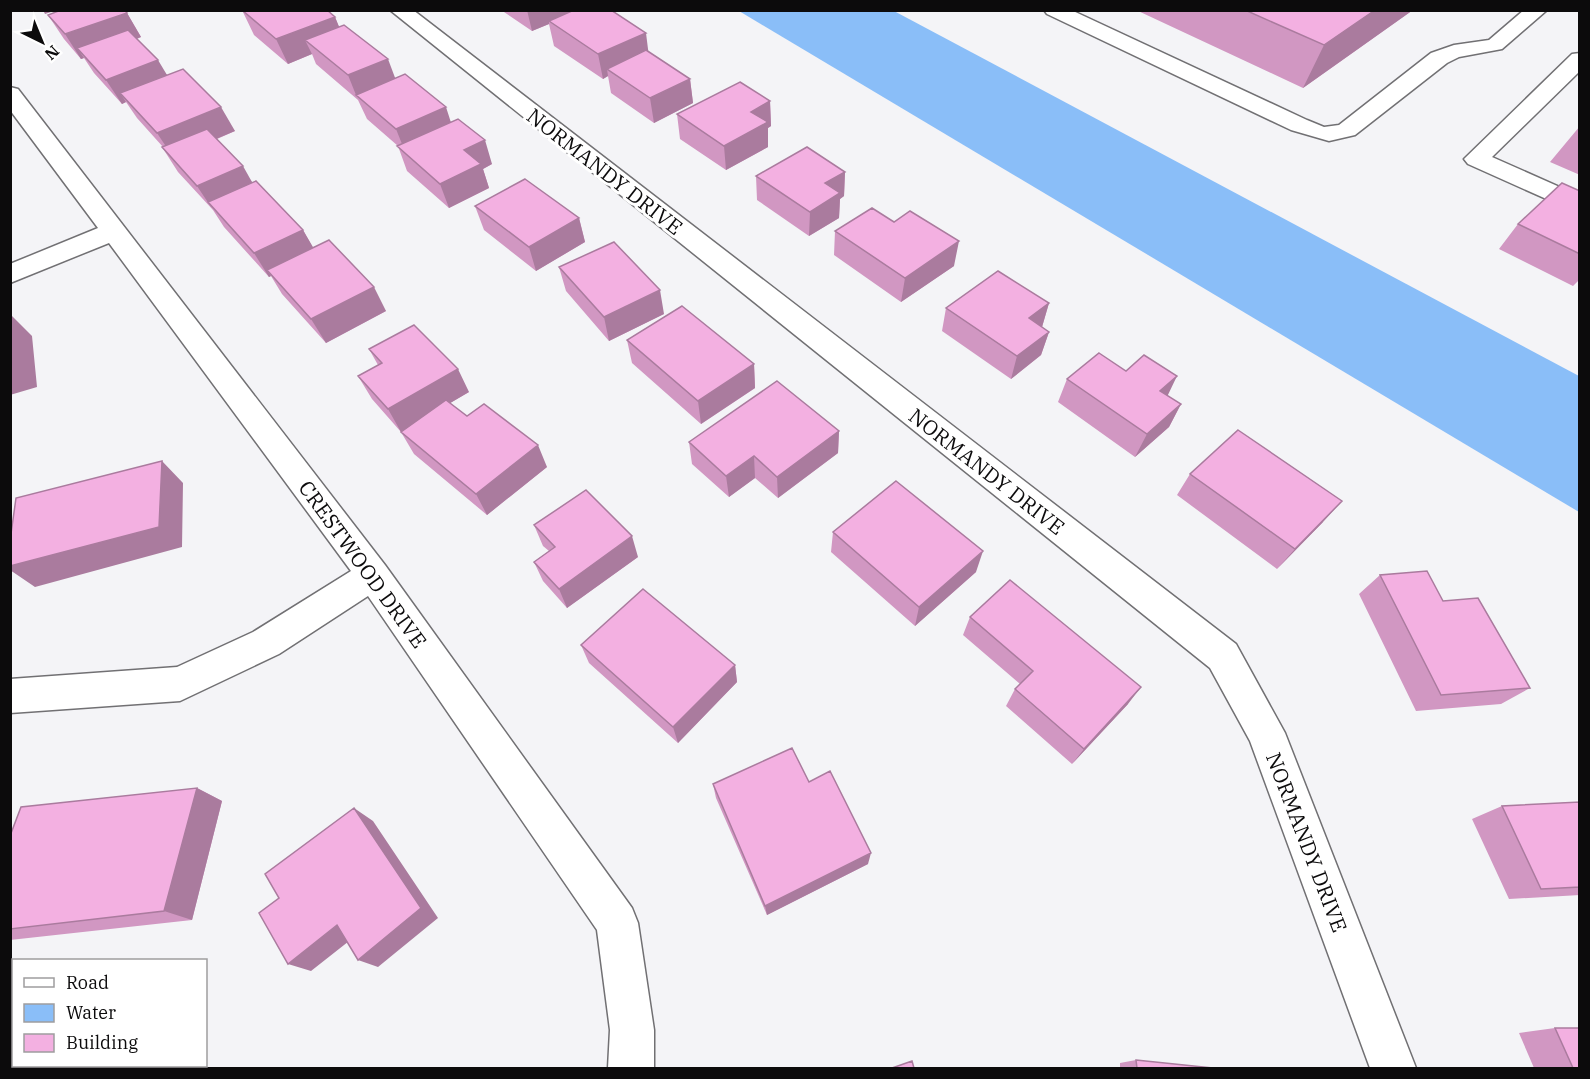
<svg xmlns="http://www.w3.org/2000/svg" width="1590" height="1079" font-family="'IBM Plex Serif',serif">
<rect width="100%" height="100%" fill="#f4f4f7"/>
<path fill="#8abef8" d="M739 11H894L1579 376V512Z"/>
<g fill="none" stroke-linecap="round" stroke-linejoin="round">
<defs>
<path id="minor" d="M390 10H413L1236 644 1285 733 1416 1068H1370L1250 741 1210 668Z
M1044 10H1071L1307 120 1324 127 1339 125 1431 53 1454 45 1489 40 1524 10H1547L1502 49 1459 57 1447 63 1355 135 1329 141 1291 130 1047 14Z
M1580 53V71L1492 157 1580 196V214L1468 164 1464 159 1572 54Z
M10 87 18 89 385 565 632 908 638 923 654 1030V1068H608L610 1030 597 930 368 596 279 654 180 701 10 713V679L177 667 253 632 351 571 109 243 10 283V264L98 228 10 110Z"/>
</defs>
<use href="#minor" stroke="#717073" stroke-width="3"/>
<use href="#minor" fill="#fff" fill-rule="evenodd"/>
</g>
<path fill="#d197c2" d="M242 10 335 17 339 27 395 78 451 122 492 164 483 169 489 188 449 208 407 171 398 146 367 119 358 100 316 64 312 54 288 64 254 35Z
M501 10H611L649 52 690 79 693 103 654 123 611 93 608 76 603 79 554 46 549 24 532 31Z
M1136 10H1413L1303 88Z
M127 13 141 37 137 39 167 75 235 131 217 139 253 183 303 230 313 248 386 311 326 343 282 294 271 276 269 277 224 227 213 210 178 172 162 147H163L137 118 126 102 122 104 94 73 84 58 81 59 64 39 48 15Z
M770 101 771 126 768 128V147L726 170 680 139 677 114Z
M1580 126V175L1550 162Z
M845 172 844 196 840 199 839 218 809 236 757 200 756 176Z
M1580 191V279L1573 286 1499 249 1518 224Z
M475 206 579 218 585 242 536 271 484 230Z
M835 231 954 266 901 302 834 255Z
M559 267 664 314 609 341 566 291Z
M1049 303 1042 327 1049 332 1041 355 1011 379 942 331 946 308Z
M627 340 754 364 755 388 701 424 632 363Z
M369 349 469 392 450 403 467 416 547 467 487 515 414 454 401 432 372 399 358 376 378 365Z
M1126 371 1181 404 1169 427 1135 457 1058 402 1067 379Z
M839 431 838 453 778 498 755 478 729 497 692 464 689 442Z
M1190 474 1323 522 1277 569 1177 495Z
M534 525 638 557 567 608 543 581 534 562 549 551 543 546Z
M833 532 976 572 915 626 831 552Z
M1380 575 1443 601 1530 688 1501 704 1416 711 1359 594Z
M970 617 1128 704 1072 764 1006 706 1015 689 1020 684 963 635Z
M581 645 735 665 737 682 678 743 589 663Z
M809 782 868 864 767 915 716 798 713 784Z
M197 788 222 801 192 920 10 940V836Z
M1580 802V895L1509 899 1472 819 1502 806Z
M1555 1028 1580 1068H1534L1519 1033Z
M1136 1060 1213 1068H1120V1063Z"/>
<path fill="#aa7b9e" d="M43 10H57L45 14Z
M527 10H581L549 21V24L532 31Z
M1375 10H1413L1303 88 1324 45Z
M127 13 141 37 85 57 77 48 84 58 81 59 65 34Z
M335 17 345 41 305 40 312 54 288 64 276 39Z
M646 33 649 57 607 69 608 76 603 79 598 54Z
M388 59 397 83 356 95 358 100 348 75Z
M158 60 173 85 120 93 126 102 122 104 106 80Z
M690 79 693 103 654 123 650 98Z
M770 101 771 126 768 128V147L726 170 724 146 751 112Z
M221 107 235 131 173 157 157 133Z
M446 107 454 132 406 154 396 129Z
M485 140 492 164 483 169 489 188 449 208 440 184 464 150Z
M243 166 257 191 208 202 213 210 197 186Z
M845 172 844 196 840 199 839 218 809 236 810 212 825 183Z
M579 218 585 242 536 271 529 247Z
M303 230 317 254 267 270 271 276 269 277 254 253Z
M959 241 954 266 901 302 905 278Z
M374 287 386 311 326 343 311 319Z
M660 290 664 314 609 341 604 317Z
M1049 303 1042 327 1029 318Z
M10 314 32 336 37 387 10 395Z
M1049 332 1041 355 1011 379 1017 356Z
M754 364 755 388 701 424 698 401Z
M458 369 469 392 401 432 388 409Z
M1177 376 1166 399 1160 391Z
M1181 404 1169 427 1135 457 1147 434Z
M839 431 838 453 778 498 777 477Z
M538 445 547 467 487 515 476 494Z
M754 456 755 478 729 497 726 476Z
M162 461 183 483 182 547 35 587 10 570V566Z
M1342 501 1323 522 1277 569 1295 549Z
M632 536 638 557 567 608 559 589Z
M983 551 976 572 915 626 919 607Z
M735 665 737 682 678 743 673 727Z
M1141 687 1128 704 1072 764 1084 749Z
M197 788 222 801 192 920 164 911Z
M354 808 373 821 438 918 378 967 358 960Z
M871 853 868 864 767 915 765 906Z
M337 925 358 934 311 971 288 964Z"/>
<path fill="#f3b0e1" stroke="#aa7b9e" stroke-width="1.5" d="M61 10H124L127 13 65 34 48 15Z
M242 10H327L335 17 276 39Z
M574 10H611L646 33 598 54 549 21Z
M1245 10H1375L1324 45Z
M344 25 388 59 348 75 305 40Z
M128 30 158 60 106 80 77 48Z
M646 50 690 79 650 98 607 69Z
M183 69 221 107 157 133 120 93Z
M405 74 446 107 396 129 356 95Z
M740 82 770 101 751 112 768 122 724 146 677 114Z
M458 119 485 140 464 150 481 164 440 184 397 146Z
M207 129 243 166 197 186 162 147Z
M807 147 845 172 825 183 840 193 810 212 756 176Z
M525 179 579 218 529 247 475 206Z
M256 181 303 230 254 253 208 202Z
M1562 183 1580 191V254L1518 224Z
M872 208 894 222 910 211 959 241 905 278 835 231Z
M329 240 374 287 311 319 267 270Z
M614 242 660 290 604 317 559 267Z
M998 271 1049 303 1029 318 1049 332 1017 356 946 308Z
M682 306 754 364 698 401 627 340Z
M414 325 458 369 388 409 358 376 382 363 369 349Z
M10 336 12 364H10Z
M1099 353 1126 371 1144 355 1177 376 1160 391 1181 404 1147 434 1067 379Z
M777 381 839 431 777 477 754 456 726 476 689 442Z
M446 400 467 416 484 404 538 445 476 494 401 432Z
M1238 430 1342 501 1295 549 1190 474Z
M162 461 159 527 10 566V541L16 498Z
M896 481 983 551 919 607 833 532Z
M586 490 632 536 559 589 534 562 555 547 534 525Z
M1427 571 1443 601 1478 598 1530 688 1441 695 1380 575Z
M1010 580 1141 687 1084 749 1015 689 1033 671 970 617Z
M643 589 735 665 673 727 581 645Z
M792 748 809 782 830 771 871 853 765 906 713 784Z
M197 788 164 911 10 929V836L21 807Z
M1580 802V887L1541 889 1502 806Z
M354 808 421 908 358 960 337 925 288 964 259 913 279 898 265 874Z
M1555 1028H1580V1068H1573Z
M1136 1060 1213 1068H1137Z
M912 1061 914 1068H892Z"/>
<g text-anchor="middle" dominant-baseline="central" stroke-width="6" stroke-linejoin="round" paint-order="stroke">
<g font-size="21" fill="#0c0b0c" stroke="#fff">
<text transform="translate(605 171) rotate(38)">NORMANDY DRIVE</text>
<text transform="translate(987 471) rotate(38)">NORMANDY DRIVE</text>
<text transform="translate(363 564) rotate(54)">CRESTWOOD DRIVE</text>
<text transform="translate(1307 842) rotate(69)">NORMANDY DRIVE</text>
</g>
</g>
<rect width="1590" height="1079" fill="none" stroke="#0c0b0c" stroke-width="24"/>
<rect x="12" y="959" width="195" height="108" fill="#ffffff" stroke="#9e9d9e" stroke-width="1.5"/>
<rect x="24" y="978" width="30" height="9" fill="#ffffff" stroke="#9e9d9e" stroke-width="1.5"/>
<text x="66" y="989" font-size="18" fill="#0c0b0c">Road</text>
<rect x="24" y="1004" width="30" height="18" fill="#8abef8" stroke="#9e9d9e" stroke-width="1.5"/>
<text x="66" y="1019" font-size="18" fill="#0c0b0c">Water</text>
<rect x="24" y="1034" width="30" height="18" fill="#f3b0e1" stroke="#9e9d9e" stroke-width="1.5"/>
<text x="66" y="1049" font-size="18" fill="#0c0b0c">Building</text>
<g transform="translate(42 42) rotate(137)" stroke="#ffffff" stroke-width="4.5" paint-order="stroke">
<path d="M0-4.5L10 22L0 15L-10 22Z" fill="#0c0b0c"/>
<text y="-9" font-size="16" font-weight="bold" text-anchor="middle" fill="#0c0b0c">N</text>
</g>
</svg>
